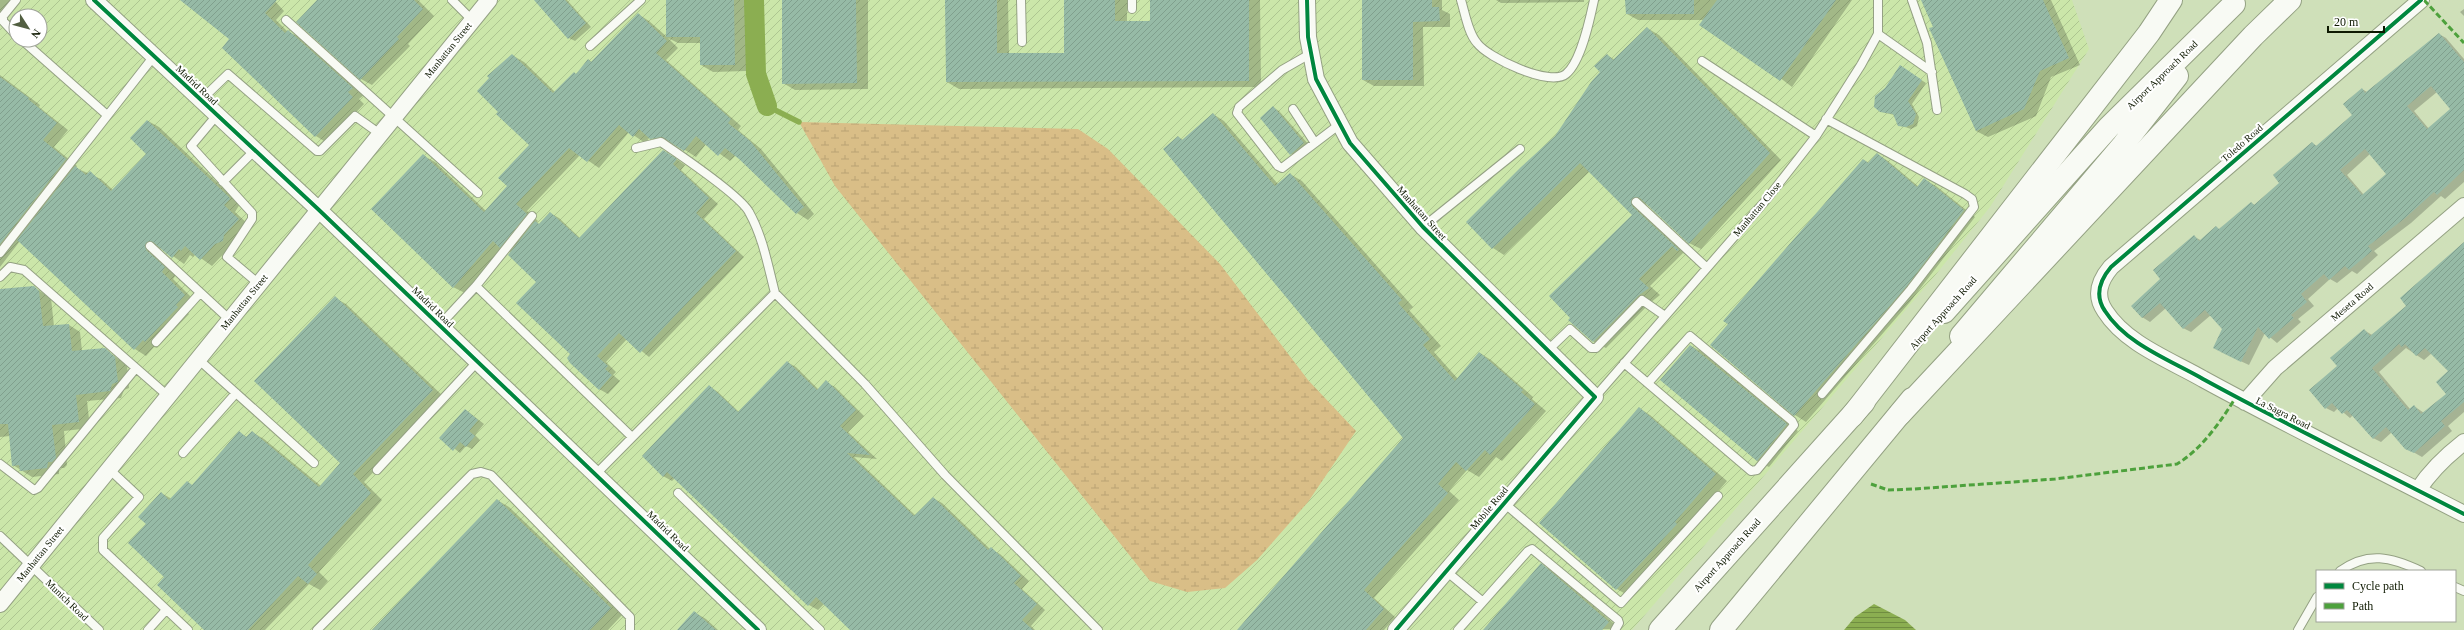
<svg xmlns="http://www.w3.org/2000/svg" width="2464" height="630" font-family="'Times New Roman',serif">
<defs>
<pattern id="industrial-furrows" width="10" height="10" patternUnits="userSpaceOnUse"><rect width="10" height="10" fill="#cbe6a9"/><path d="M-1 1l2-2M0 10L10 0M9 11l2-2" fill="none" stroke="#adc590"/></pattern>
<pattern id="wetland-marsh" width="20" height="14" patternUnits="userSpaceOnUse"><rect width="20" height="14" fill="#d9be87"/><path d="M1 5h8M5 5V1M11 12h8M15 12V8" fill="none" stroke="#b9a373"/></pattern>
<pattern id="water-rules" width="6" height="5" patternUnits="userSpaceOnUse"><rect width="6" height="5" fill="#8bae51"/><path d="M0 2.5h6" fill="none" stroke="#708d41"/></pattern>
<pattern id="building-hatch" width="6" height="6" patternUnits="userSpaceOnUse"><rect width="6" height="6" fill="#96baa6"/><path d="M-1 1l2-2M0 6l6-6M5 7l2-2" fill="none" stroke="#809f8d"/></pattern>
</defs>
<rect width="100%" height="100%" fill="#cfe0b9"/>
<path fill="url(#industrial-furrows)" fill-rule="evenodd" d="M0 0H2072L2089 49 1990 207 1933 278 1632 630H0ZM16 16H40V40H16Z"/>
<path fill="url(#wetland-marsh)" d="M799 122 1078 129 1108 149 1220 264 1308 380 1356 431 1308 502 1257 560 1225 588 1187 592 1150 581 835 186Z"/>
<path fill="url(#water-rules)" d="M1874 604 1905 620 1916 630H1844L1855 617Z"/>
<path fill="#0003" fill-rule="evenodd" d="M0 0H18L0 22Z
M181 0H274L284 11 276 20 288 32 300 37 364 95 359 99 364 104 327 143 316 136 223 48 230 39Z
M318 0H418L434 16 408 44 410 46 372 85 361 79Z
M547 0H567L591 27 575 41 569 38Z
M667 0H746V71L713 72 701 65V43H678L668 38 678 48 666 60 741 126 738 130 761 149 814 214 808 220 797 213 736 155 730 161 706 144 696 157 674 143 663 145 650 137 645 143 629 132 599 168 580 155 527 211 538 221 536 223 539 224 550 213 559 218 580 238 672 156 685 165 681 170 718 204 704 219 744 257 649 357 627 339 606 362 616 372 613 375 620 381 608 394 599 389 572 354 537 282 511 253 503 248 465 293 453 287 424 156 435 162 486 211 508 186 530 145 500 112 512 55 524 62 555 92 577 74 589 60 592 62 638 14 649 21 667 37Z
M783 0H868V89L795 90 783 83Z
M946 0H1008L1009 54H1065V0H1127V22H1151V0H1260L1261 87 959 89 947 82Z
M1363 0H1442V10L1450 14V27H1423L1424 86H1374L1363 80Z
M1496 0H1584V2L1501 3Z
M1626 0H1852L1792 87 1704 20H1638L1627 14Z
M1922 0H2051L2080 65 2051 77 2036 116 1988 137 1976 131Z
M2464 9V16L2460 12Z
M1647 28 1659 35 1781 160 1701 249 1689 243 1648 204 1643 205 1690 257 1683 253 1650 286 1660 295 1650 303 1606 348 1594 342 1569 320 1633 215 1590 171 1504 255 1493 248 1555 137 1602 72 1607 55 1615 60Z
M2439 34 2446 38 2464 59V182L2445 199 2441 196 2411 223 2374 251 2378 255 2357 274 2352 271 2337 283 2330 279 2308 299 2314 306 2298 319 2301 322 2277 343 2265 333 2249 365 2221 352 2223 329 2211 315 2191 332 2183 328 2166 308 2150 322 2142 317 2162 279 2195 237 2202 241 2217 228 2220 230 2251 203 2255 205 2281 183 2312 143 2317 146 2354 115 2362 89 2367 92ZM2437 92 2451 109 2429 129 2414 111ZM2370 154 2388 174 2364 195 2347 175Z
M1904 69 1926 83 1912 104 1919 117 1917 126 1911 129 1899 125 1894 115 1882 112 1885 89Z
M0 75 40 105 39 107 68 130 54 147 77 166 76 168 101 179 113 190 148 154V121L159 127 240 204 235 212 250 226 212 266 195 254 193 257 190 255 184 264 162 248 157 249 176 275 173 279 196 302 187 312 189 314 157 348 154 347 146 356 135 349 20 241 0 267Z
M1273 107 1279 111 1310 146 1297 157 1291 154Z
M1213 114 1224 121 1278 184 1290 174 1302 181 1413 307 1409 310 1441 346 1434 352 1458 379 1480 353 1491 360 1533 397 1532 399 1546 411 1502 461 1496 457 1479 477 1467 470 1449 491 1459 500 1374 598 1395 617 1384 630H1238L1404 438 1178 137 1183 140Z
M1877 154 1888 161 1919 187 1925 180 1936 186 1975 217 1910 302 1806 422 1795 415 1729 324 1864 160 1869 163Z
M2464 243V412L2448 426 2452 431 2422 457 2406 448 2392 432 2381 442 2373 438 2353 415 2350 418 2338 408 2334 412 2326 408 2338 366 2364 330 2372 335 2408 306ZM2406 348 2424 360 2432 353 2449 371 2447 394 2424 413 2414 406 2410 409 2379 372Z
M33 287 51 298 54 326 69 325 80 332 82 351 104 349 127 365 129 388 124 390 121 398 87 401 90 428 64 431 67 465 64 468H59V474L32 477 13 465 10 436 0 437V290Z
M335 298 346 304 444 397 364 482 382 500 319 572 328 581 320 590 309 584 265 630H205L166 577 147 524 161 493 172 499 187 482 193 486 239 433 247 437 252 432 264 439 321 486 342 463Z
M1691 346 1702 352 1798 431 1769 467 1757 461 1662 379Z
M787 362 796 367 819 390 826 382 835 387 864 416 848 432 877 459 854 457 916 516 933 498 942 503 990 549 1000 554 1029 581 1022 589 1045 610 1031 626 1035 630H852L824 604 818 610 809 605 675 478 672 481 663 476 709 386 718 392 739 412Z
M1639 408 1650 415 1727 481 1629 596 1617 589 1540 522Z
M466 410 484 424 475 435 480 440 472 449 466 446 460 453 441 438Z
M497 500 509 507 622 615 608 630H373Z
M1541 565 1553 571 1620 629 1484 630Z
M694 612 706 619 718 630H679Z"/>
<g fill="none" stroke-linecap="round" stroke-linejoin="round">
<path stroke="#8bae51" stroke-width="5.5" d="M767 106 799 122"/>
<path stroke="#8bae51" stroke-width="20" d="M754 0 756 74 767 106"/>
</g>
<path fill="url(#building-hatch)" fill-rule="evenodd" d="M180 0H277L265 13 285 33 288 30 353 88 348 92 353 97 315 137 222 48 229 39Z
M317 0H414L423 9 397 37 399 39 360 80 296 22Z
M534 0H565L586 23 568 39Z
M666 0H734L735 65H700V37H666Z
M782 0H856L857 83 782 84Z
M945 0H997V53H1064V0H1115V21H1150V0H1249V81L946 82Z
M1362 0H1432V7H1439L1440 21 1413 22V80H1362Z
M1625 0H1694V14H1626Z
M1717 0H1836L1780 81 1699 25Z
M1921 0H2043L2069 58 2040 71 2024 109 1976 131 1929 28 1933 27Z
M638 13 667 41 656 53 731 119 728 123 750 141 804 207 796 214 739 159 725 148 718 156 696 136 684 151 662 137 650 139 639 129 633 137 619 125 587 162 569 148 516 204 527 214 500 248 493 241 453 288 371 209 423 154 484 212 507 186 498 178 529 145 496 114 498 112 477 91 489 78 487 76 512 54 553 93 574 72 576 74 588 59 591 62Z
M1647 27 1770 153 1689 244 1640 198 1632 199V206L1679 250 1677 251 1672 246 1639 279 1649 288 1638 296 1593 342 1568 320 1570 318 1549 296 1632 215 1580 163 1492 249 1466 222 1521 167 1555 136 1591 82 1600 72 1594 66 1607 54 1613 60Z
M2439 33 2464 62V170L2437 195 2434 192 2404 219 2368 246 2372 251 2349 270 2345 266 2329 280 2324 274 2301 294 2307 302 2291 315 2294 318 2269 339 2258 327 2241 362 2213 348 2222 329 2205 310 2183 329 2160 303 2142 318 2131 306 2160 279 2153 270 2194 235 2199 241 2216 226 2219 229 2251 202 2254 205 2279 183 2273 175 2312 142 2316 146 2352 115 2343 104 2362 88 2365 93ZM2431 86 2450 109 2427 129 2407 106ZM2365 149 2386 174 2362 195 2340 170Z
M1900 65 1922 80 1908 101 1916 114 1913 124 1906 127 1898 126 1893 114 1880 112 1874 107 1875 96 1885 88Z
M0 77 29 98 28 99 57 123 43 140 66 159 0 244Z
M1273 106 1304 143 1290 155 1260 118Z
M1213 113 1275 186 1290 173 1402 300 1398 303 1430 339 1423 345 1455 381 1479 352 1523 390 1521 392 1535 404 1490 455 1485 450 1466 471 1456 462 1438 484 1448 493 1364 590 1384 609 1366 630H1237L1403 438 1163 149 1178 136 1182 140Z
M147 120 229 197 230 199 224 205 239 219 224 235 223 241 215 244 200 260 185 246 181 251 179 249 172 258 153 242 146 243V250L165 267 162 272 185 295 176 305 178 307 145 342 143 340 134 350 17 240 75 166 86 175 90 171 111 191 146 154 130 138Z
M663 150 677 159 673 164 709 198 696 213 736 251 640 353 619 333 597 356 608 366 605 369 612 375 599 390 570 363 567 358 570 354 516 303 536 282 508 255 535 221 539 224 550 212 579 238Z
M1877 153 1917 187 1924 178 1964 210 1907 286 1794 416 1710 345 1728 324 1723 321 1863 159 1868 163Z
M2464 242V402L2441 421 2445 426 2414 453 2405 449 2386 427 2373 439 2347 410 2342 414 2332 403 2325 409 2309 390 2337 366 2330 358 2364 329 2370 336 2406 306 2400 298ZM2399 344 2402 347 2405 344 2416 356 2425 348 2448 371 2436 382 2446 394 2421 414 2414 405 2408 410 2372 368Z
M34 286 39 291 43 326 69 324 72 351 105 348 115 357 118 382 112 384 110 391 76 395 79 422 52 425 56 458 52 462H48L47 468 20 471 19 465 12 466 8 424H0V289Z
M335 296 433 390 353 474 371 493 308 565 317 574 308 584 298 576 248 630H204L157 585 164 577 128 543 146 524 138 517 161 492 169 500 187 481 192 485 239 431 246 437 252 431 319 487 340 463 254 381Z
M1690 345 1787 424 1757 461 1660 380Z
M787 361 817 390 826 380 856 410 840 426 870 455 847 453 914 516 933 497 988 550 991 547 1021 576 1014 583 1037 604 1022 620 1033 630H850L816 597 808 606 667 472 663 477 642 456 709 385 738 412Z
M1639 407 1716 474 1675 522 1677 524 1616 590 1539 523Z
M465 409 478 420 469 431 475 436 466 447 460 442 453 451 439 438Z
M497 499 611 608 590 630H372Z
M1541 563 1609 622 1602 630H1483Z
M694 611 716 630H677Z"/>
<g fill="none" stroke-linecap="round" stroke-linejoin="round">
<defs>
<path id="service" d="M452 0 472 20
M1021 0 1022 42
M1461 0C1465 13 1468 33 1477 43 1488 58 1550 87 1566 74 1581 62 1590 19 1594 0
M1912 0 1927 43 1937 110
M1132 9V0
M286 20 478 193
M1878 34 1932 72
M16 35 3 21V16L16 0
M22 40 107 115
M590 46 641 0
M1310 54 1282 70 1239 107 1237 113 1278 166 1282 168 1340 124
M1702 61 1816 136
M201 100 228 74 317 151H320L355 116 380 134
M1293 109 1315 143
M217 115 191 146 252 213V219L227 257 259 284
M636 148 661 142C680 155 740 195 749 212 763 237 768 266 775 293
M223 182 255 150
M1636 202 1707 268
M1423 227 1520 149
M150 246 230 320
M0 253 154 56
M0 277 10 267 24 270 168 396
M476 286 632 437
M440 325 476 286 532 216
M156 342 200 293
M1547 351 1570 329 1591 348H1596L1642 300 1665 316
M198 359 314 463
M1624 363 1751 471 1757 470 1794 425 1792 421 1690 336 1648 383
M1822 394 1911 289 1974 207 1972 199 1965 194 1826 119
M1595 397 1766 200 1816 136 1861 65 1878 34V0
M183 453 236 393
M0 464 34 490 38 488 136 368
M109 469 139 497 103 538V550L188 630
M377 470 478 361
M596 474 775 293 865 384 945 475 1098 630
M678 493 820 630
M1504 503 1621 603 1718 496
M0 536 99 630
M1446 571 1482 601
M2340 571C2368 551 2391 557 2421 571
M2455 587 2464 591
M148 630 166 610
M317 630 472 474 481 472 491 475 630 617V630
M1458 630 1528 551 1532 549 1618 620 1619 623 1615 630
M2298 630 2317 597"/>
<path id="minor" d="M94 0 319 210 758 630
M1307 0 1308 37 1316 79 1350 143 1423 227 1595 397 1396 630
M2421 0 2111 267C2100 280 2094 295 2105 311 2126 344 2170 360 2203 379 2289 426 2377 469 2464 514
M2245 402 2275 368 2464 206
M2418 490C2431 470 2446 456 2464 442
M0 604 489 0"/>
<path id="primary" d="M1944 312 2109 127 2234 4
M1961 336 2123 145 2177 76
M1660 630 1864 402
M1721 630 1912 399"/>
<path id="motorway" d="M1900 414 2253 36 2290 0
M1852 416 2149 33 2171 0"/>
</defs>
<use href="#service" stroke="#94a183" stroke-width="10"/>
<use href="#minor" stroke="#94a183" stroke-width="18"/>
<use href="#primary" stroke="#94a183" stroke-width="24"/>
<use href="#motorway" stroke="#94a183" stroke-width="24"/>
<use href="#service" stroke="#f8faf4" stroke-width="8"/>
<use href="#minor" stroke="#f8faf4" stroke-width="16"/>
<use href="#primary" stroke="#f8faf4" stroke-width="22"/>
<use href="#motorway" stroke="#f8faf4" stroke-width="22"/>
<path stroke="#4da13c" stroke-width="3" stroke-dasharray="6 3" stroke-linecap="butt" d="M2424 0 2464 43
M1871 484 1888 490 1914 489 2055 479 2177 464C2202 449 2221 421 2236 397"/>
<defs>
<path id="cycleway" d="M94 0 319 210 758 630
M1307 0 1308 37 1316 79 1350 143 1423 227 1595 397 1396 630
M2421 0 2111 267C2100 280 2094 295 2105 311 2126 344 2170 360 2203 379 2289 426 2377 469 2464 514"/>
</defs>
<use href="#cycleway" stroke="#fff" stroke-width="6"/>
<use href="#cycleway" stroke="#00873e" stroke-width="4"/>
</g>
<g text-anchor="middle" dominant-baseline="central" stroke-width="4" stroke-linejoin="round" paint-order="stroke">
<g font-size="10" fill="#0e1901" stroke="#fff">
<text transform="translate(448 50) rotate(-51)">Manhattan Street</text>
<text transform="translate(2162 75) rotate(-44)">Airport Approach Road</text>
<text transform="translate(197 85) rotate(43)">Madrid Road</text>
<text transform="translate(2242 143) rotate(-41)">Toledo Road</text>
<text transform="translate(1757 209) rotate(-50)">Manhattan Close</text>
<text transform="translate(1422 213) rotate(48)">Manhattan Street</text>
<text transform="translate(244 302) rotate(-51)">Manhattan Street</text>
<text transform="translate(2352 302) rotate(-41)">Meseta Road</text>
<text transform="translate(433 307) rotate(44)">Madrid Road</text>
<text transform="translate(1943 313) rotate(-48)">Airport Approach Road</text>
<text transform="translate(2283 413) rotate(27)">La Sagra Road</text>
<text transform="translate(1489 508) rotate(-50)">Mobile Road</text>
<text transform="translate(668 531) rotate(44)">Madrid Road</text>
<text transform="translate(40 554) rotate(-51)">Manhattan Street</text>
<text transform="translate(1727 555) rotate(-48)">Airport Approach Road</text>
<text transform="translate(67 600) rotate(44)">Munich Road</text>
</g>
</g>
<rect x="2316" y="570" width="140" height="52" fill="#ffffff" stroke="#9fa399"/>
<rect x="2324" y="583" width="20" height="6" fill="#00873e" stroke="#9fa399"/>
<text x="2352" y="590" font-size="12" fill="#0e1901">Cycle path</text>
<rect x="2324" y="603" width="20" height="6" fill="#4da13c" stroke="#9fa399"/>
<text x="2352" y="610" font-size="12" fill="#0e1901">Path</text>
<g transform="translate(28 28) rotate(126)"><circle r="19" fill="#ffffff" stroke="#9fa399"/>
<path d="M0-3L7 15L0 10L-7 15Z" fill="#525f41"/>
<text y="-6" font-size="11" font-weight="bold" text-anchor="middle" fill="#0e1901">N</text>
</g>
<path d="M2328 26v6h56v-6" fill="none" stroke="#0e1901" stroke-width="2"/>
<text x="2334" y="26" font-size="12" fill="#0e1901" stroke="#ffffff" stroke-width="3" paint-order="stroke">20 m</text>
</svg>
